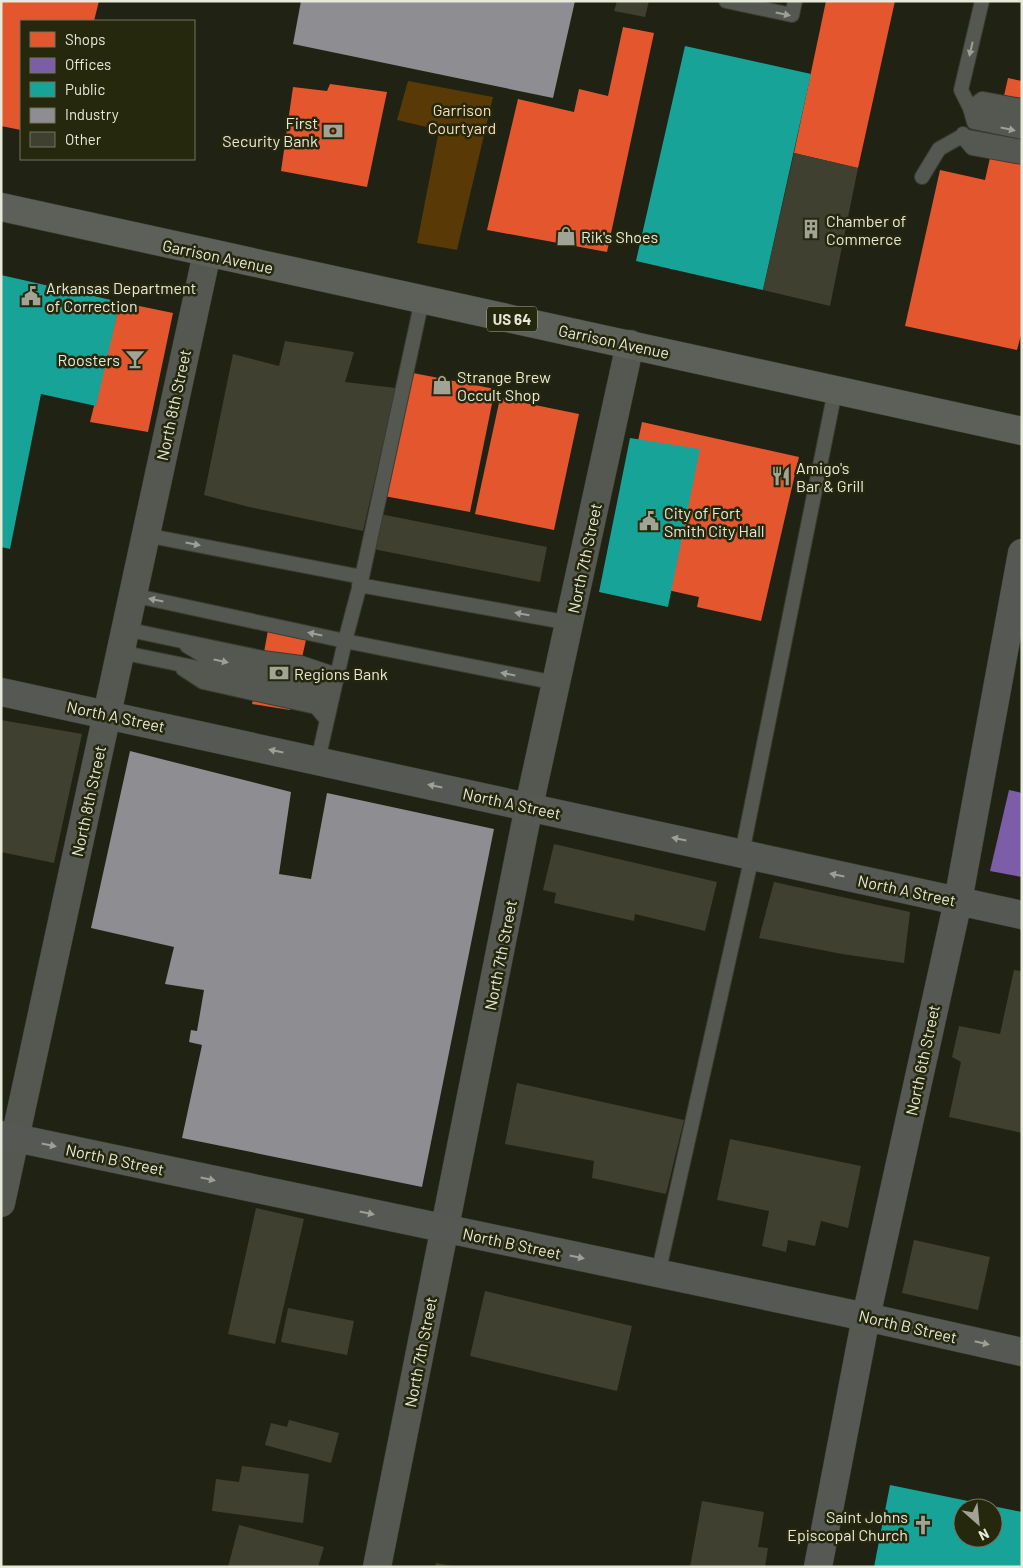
<svg xmlns="http://www.w3.org/2000/svg" width="1023" height="1568" font-family="Barlow,sans-serif">
<rect width="100%" height="100%" fill="#202213"/>
<path fill="#593906" d="M408 81 493 97 457 250 417 243 439 130 397 120Z"/>
<path fill="#e4572e" d="M1 1H99L94 21H21V130L1 126Z
M826 1H895L858 168 794 153Z
M623 27 654 33 607 252 487 230 518 99 574 112 579 89 608 96Z
M1008 78 1022 81V331L1017 350 905 326 940 170 985 180Z
M330 84 387 92 367 187 281 171 293 87 327 91Z
M120 302 173 313 148 432 90 422Z
M408 372 495 389 470 512 384 496Z
M500 398 579 414 554 530 475 514Z
M642 422 799 457 761 621 697 607 699 597 609 577Z
M268 630 306 640 290 710 252 704 263 658Z"/>
<path fill="#7b5ea7" d="M1009 790 1022 793V877L990 871Z"/>
<path fill="#17a398" fill-rule="evenodd" d="M685 46 811 74 763 290 636 261Z
M1 275 120 302 96 406 41 394 10 549 1 547Z
M630 438 700 449 668 607 599 592Z
M890 1485 1022 1512V1567H874ZM963 1508H993V1538H963Z"/>
<path fill="#8d8d92" d="M301 1H575L553 98 293 44Z
M130 751 291 792 279 874 311 879 327 793 494 829 422 1187 182 1138 202 1045 189 1042 191 1030 197 1031 204 990 165 984 174 947 91 928Z"/>
<path fill="#404031" d="M617 1H649L645 17 614 11Z
M794 153 858 168 830 306 763 290Z
M285 341 354 352 345 382 396 388 363 531 249 507 204 495 233 354 279 366Z
M380 514 547 547 540 582 373 549Z
M1 720 82 734 54 863 1 852Z
M554 844 717 882 705 931 635 914 634 921 554 903 556 893 543 890Z
M774 882 910 912 904 963 842 954 759 938Z
M1014 970 1022 971V1133L949 1117 961 1062 952 1057 959 1026 1000 1034Z
M517 1083 684 1120 666 1194 592 1178 594 1161 505 1144Z
M730 1139 861 1166 848 1228 821 1221 815 1246 788 1240 786 1252 762 1246 769 1211 717 1200Z
M256 1208 304 1219 275 1344 228 1334Z
M914 1240 990 1257 978 1310 902 1293Z
M485 1291 632 1326 617 1391 470 1356Z
M288 1308 354 1321 347 1355 281 1342Z
M289 1420 339 1433 331 1463 265 1445 271 1423 287 1427Z
M242 1466 309 1474 303 1523 212 1511 216 1479 239 1482Z
M702 1501 764 1512 758 1547 768 1548 765 1567H690Z
M239 1525 324 1547 318 1567H228Z
M436 1563 452 1566V1567H435Z"/>
<g fill="none" stroke-linecap="round" stroke-linejoin="round">
<defs>
<path id="lane" d="M726 1 792 15 795 1
M982 1 961 90 970 108 1022 119
M1022 106 982 99 970 108 974 122 1022 132
M963 134 962 136 972 148 1022 157
M922 177 939 149 962 136 1022 147
M145 535 362 577
M359 585 570 623
M132 595 345 641 556 683
M125 629 263 658 301 663 337 675
M187 646 207 658 322 683 333 692
M120 652 295 688 323 697 330 705
M183 669 203 682 316 707 327 720
M318 760 345 641 362 577 422 300
M742 853 835 391
M658 1274 752 856"/>
<path id="street" d="M1 1203 207 253
M377 1567 529 806 630 344"/>
<path id="secondary" d="M1 692 1022 915
M1 1135 866 1317 1022 1352
M818 1567 866 1317 958 901 1022 553"/>
<path id="primary" d="M1 207 1022 431"/>
</defs>
<use href="#lane" stroke="#3b3c30" stroke-width="16"/>
<use href="#street" stroke="#3b3c30" stroke-width="29"/>
<use href="#secondary" stroke="#3b3c30" stroke-width="29"/>
<use href="#primary" stroke="#3b3c30" stroke-width="29"/>
<use href="#lane" stroke="#555751" stroke-width="14"/>
<use href="#street" stroke="#555751" stroke-width="28"/>
<use href="#secondary" stroke="#565853" stroke-width="28"/>
<use href="#primary" stroke="#5c6059" stroke-width="28"/>
</g>
<defs><path id="oneway-solid" d="M-6-.8H1V-3.2L6.5 0L1 3.2V.8H-6Z" transform="scale(1.25)"/></defs>
<g fill="#9ea095">
<use href="#oneway-solid" transform="translate(783 14) rotate(12)"/>
<use href="#oneway-solid" transform="translate(971 49) rotate(103)"/>
<use href="#oneway-solid" transform="translate(1008 129) rotate(12)"/>
<use href="#oneway-solid" transform="translate(193 544) rotate(11)"/>
<use href="#oneway-solid" transform="translate(156 600) rotate(-168)"/>
<use href="#oneway-solid" transform="translate(522 614) rotate(-170)"/>
<use href="#oneway-solid" transform="translate(315 634) rotate(-168)"/>
<use href="#oneway-solid" transform="translate(221 661) rotate(12)"/>
<use href="#oneway-solid" transform="translate(508 674) rotate(-169)"/>
</g>
<g fill="#9ea096">
<use href="#oneway-solid" transform="translate(276 751) rotate(-168)"/>
<use href="#oneway-solid" transform="translate(435 786) rotate(-168)"/>
<use href="#oneway-solid" transform="translate(679 839) rotate(-168)"/>
<use href="#oneway-solid" transform="translate(837 875) rotate(-168)"/>
<use href="#oneway-solid" transform="translate(49 1145) rotate(12)"/>
<use href="#oneway-solid" transform="translate(208 1179) rotate(12)"/>
<use href="#oneway-solid" transform="translate(367 1213) rotate(12)"/>
<use href="#oneway-solid" transform="translate(577 1257) rotate(12)"/>
<use href="#oneway-solid" transform="translate(982 1343) rotate(13)"/>
</g>
<defs>
<symbol id="bank-bare" viewBox="-9 -9 18 18"><path d="M-6-4H6V4H-6ZM0-2.3a2.3 2.3 0 1 0 0 4.6a2.3 2.3 0 1 0 0-4.6Z" fill="#a1a394" stroke="#25280d" stroke-width="2.5" paint-order="stroke"/></symbol>
<symbol id="building-bare" viewBox="-9 -9 18 18"><path d="M-4-6H4V6H1V3H-1V6H-4ZM-2.5-4.3h1.7v1.8h-1.7ZM.8-4.3h1.7v1.8H.8ZM-2.5-1h1.7V.8h-1.7ZM.8-1h1.7V.8H.8Z" fill="#a1a394" stroke="#25280d" stroke-width="2.5" paint-order="stroke"/></symbol>
<symbol id="shop-bare" viewBox="-9 -9 18 18"><path d="M-5-2.5h2.3a2.7 3.5 0 0 1 5.4 0H5L5.5 6h-11ZM-1.5-2.5h3a1.5 2.3 0 0 0-3 0Z" fill="#a1a394" stroke="#25280d" stroke-width="2.5" paint-order="stroke"/></symbol>
<symbol id="civic-bare" viewBox="-9 -9 18 18"><path d="M-.6-6.5H3V-4.5H.6V-3L4-1V1h2V6H-6V1h2V-1L-.6-3ZM-1.2 2.5V6h2.4V2.5Z" fill="#a1a394" stroke="#25280d" stroke-width="2.5" paint-order="stroke"/></symbol>
<symbol id="bar-bare" viewBox="-9 -9 18 18"><path d="M-6-5H6L.8 .8V4.5H3.5V6h-7V4.5H-.8V.8Z" fill="#a1a394" stroke="#25280d" stroke-width="2.5" paint-order="stroke"/></symbol>
<symbol id="restaurant-bare" viewBox="-9 -9 18 18"><path d="M-5-6h1v4h1v-4h1v4h1v-4h1v5L-1.5 .5V6h-2V.5L-5-1ZM5-6V6H3V1.5H1.5Q1.5-4 5-6Z" fill="#a1a394" stroke="#25280d" stroke-width="2.5" paint-order="stroke"/></symbol>
<symbol id="church-bare" viewBox="-9 -9 18 18"><path d="M-1.2-6h2.4v3.5h3.3v2.4h-3.3V6h-2.4V-.1h-3.3v-2.4h3.3Z" fill="#a1a394" stroke="#25280d" stroke-width="2.5" paint-order="stroke"/></symbol>
</defs>
<g fill-rule="evenodd">
<use href="#bank-bare" x="319" y="117" width="28" height="28"/>
<use href="#building-bare" x="797" y="215" width="28" height="28"/>
<use href="#shop-bare" x="552" y="222" width="28" height="28"/>
<use href="#civic-bare" x="17" y="282" width="28" height="28"/>
<use href="#bar-bare" x="121" y="345" width="28" height="28"/>
<use href="#shop-bare" x="428" y="371" width="28" height="28"/>
<use href="#restaurant-bare" x="767" y="462" width="28" height="28"/>
<use href="#civic-bare" x="635" y="507" width="28" height="28"/>
<use href="#bank-bare" x="265" y="659" width="28" height="28"/>
<use href="#church-bare" x="909" y="1511" width="28" height="28"/>
</g>
<g text-anchor="middle" dominant-baseline="central" stroke-width="5" stroke-linejoin="round" paint-order="stroke">
<rect fill="#25280d" stroke="#adaf9c" stroke-width="1" x="487" y="306.5" width="50" height="25" rx="4"/>
<g font-size="15" font-weight="bold" fill="#e7e9d9">
<text x="512" y="319">US 64</text>
</g>
<g font-size="16" fill="#fcdebd" stroke="#25280d">
<text x="462" y="109">Garrison<tspan x="462" dy="18">Courtyard</tspan></text>
</g>
<g font-size="16" fill="#e7e9d9" stroke="#25280d" text-anchor="start">
<text x="318" y="122" text-anchor="end">First<tspan x="318" dy="18">Security Bank</tspan></text>
<text x="826" y="220">Chamber of<tspan x="826" dy="18">Commerce</tspan></text>
<text x="581" y="236">Rik's Shoes</text>
<text x="46" y="287">Arkansas Department<tspan x="46" dy="18">of Correction</tspan></text>
<text x="120" y="359" text-anchor="end">Roosters</text>
<text x="457" y="376">Strange Brew<tspan x="457" dy="18">Occult Shop</tspan></text>
<text x="796" y="467">Amigo's<tspan x="796" dy="18">Bar &amp; Grill</tspan></text>
<text x="664" y="512">City of Fort<tspan x="664" dy="18">Smith City Hall</tspan></text>
<text x="294" y="673">Regions Bank</text>
<text x="908" y="1516" text-anchor="end">Saint Johns<tspan x="908" dy="18">Episcopal Church</tspan></text>
</g>
<g font-size="16" fill="#e7e9d9" stroke="#25280d">
<text transform="translate(218 256) rotate(12)">Garrison Avenue</text>
<text transform="translate(614 341) rotate(12)">Garrison Avenue</text>
<text transform="translate(173 405) rotate(-78)">North 8th Street</text>
<text transform="translate(584 558) rotate(-78)">North 7th Street</text>
<text transform="translate(116 716) rotate(12)">North A Street</text>
<text transform="translate(88 801) rotate(-78)">North 8th Street</text>
<text transform="translate(512 803) rotate(12)">North A Street</text>
<text transform="translate(907 890) rotate(12)">North A Street</text>
<text transform="translate(500 955) rotate(-79)">North 7th Street</text>
<text transform="translate(922 1060) rotate(-78)">North 6th Street</text>
<text transform="translate(115 1159) rotate(12)">North B Street</text>
<text transform="translate(512 1243) rotate(12)">North B Street</text>
<text transform="translate(908 1326) rotate(13)">North B Street</text>
<text transform="translate(420 1352) rotate(-79)">North 7th Street</text>
</g>
</g>
<rect width="1023" height="1568" fill="none" stroke="#e7e9d9" stroke-width="5"/>
<rect x="20" y="20" width="175" height="140" fill="#25280d" stroke="#73755f"/>
<rect x="30" y="32" width="25" height="15" fill="#e4572e" stroke="#73755f"/>
<text x="65" y="45" font-size="15" fill="#e7e9d9">Shops</text>
<rect x="30" y="58" width="25" height="15" fill="#7b5ea7" stroke="#73755f"/>
<text x="65" y="70" font-size="15" fill="#e7e9d9">Offices</text>
<rect x="30" y="82" width="25" height="15" fill="#17a398" stroke="#73755f"/>
<text x="65" y="95" font-size="15" fill="#e7e9d9">Public</text>
<rect x="30" y="108" width="25" height="15" fill="#8d8d92" stroke="#73755f"/>
<text x="65" y="120" font-size="15" fill="#e7e9d9">Industry</text>
<rect x="30" y="132" width="25" height="15" fill="#404031" stroke="#73755f"/>
<text x="65" y="145" font-size="15" fill="#e7e9d9">Other</text>
<g transform="translate(978 1523) rotate(153)"><circle r="24" fill="#25280d" stroke="#73755f"/>
<path d="M0-4L9 19L0 12L-9 19Z" fill="#a1a394"/>
<text y="-8" font-size="14" font-weight="bold" text-anchor="middle" fill="#e7e9d9">N</text>
</g>
</svg>
